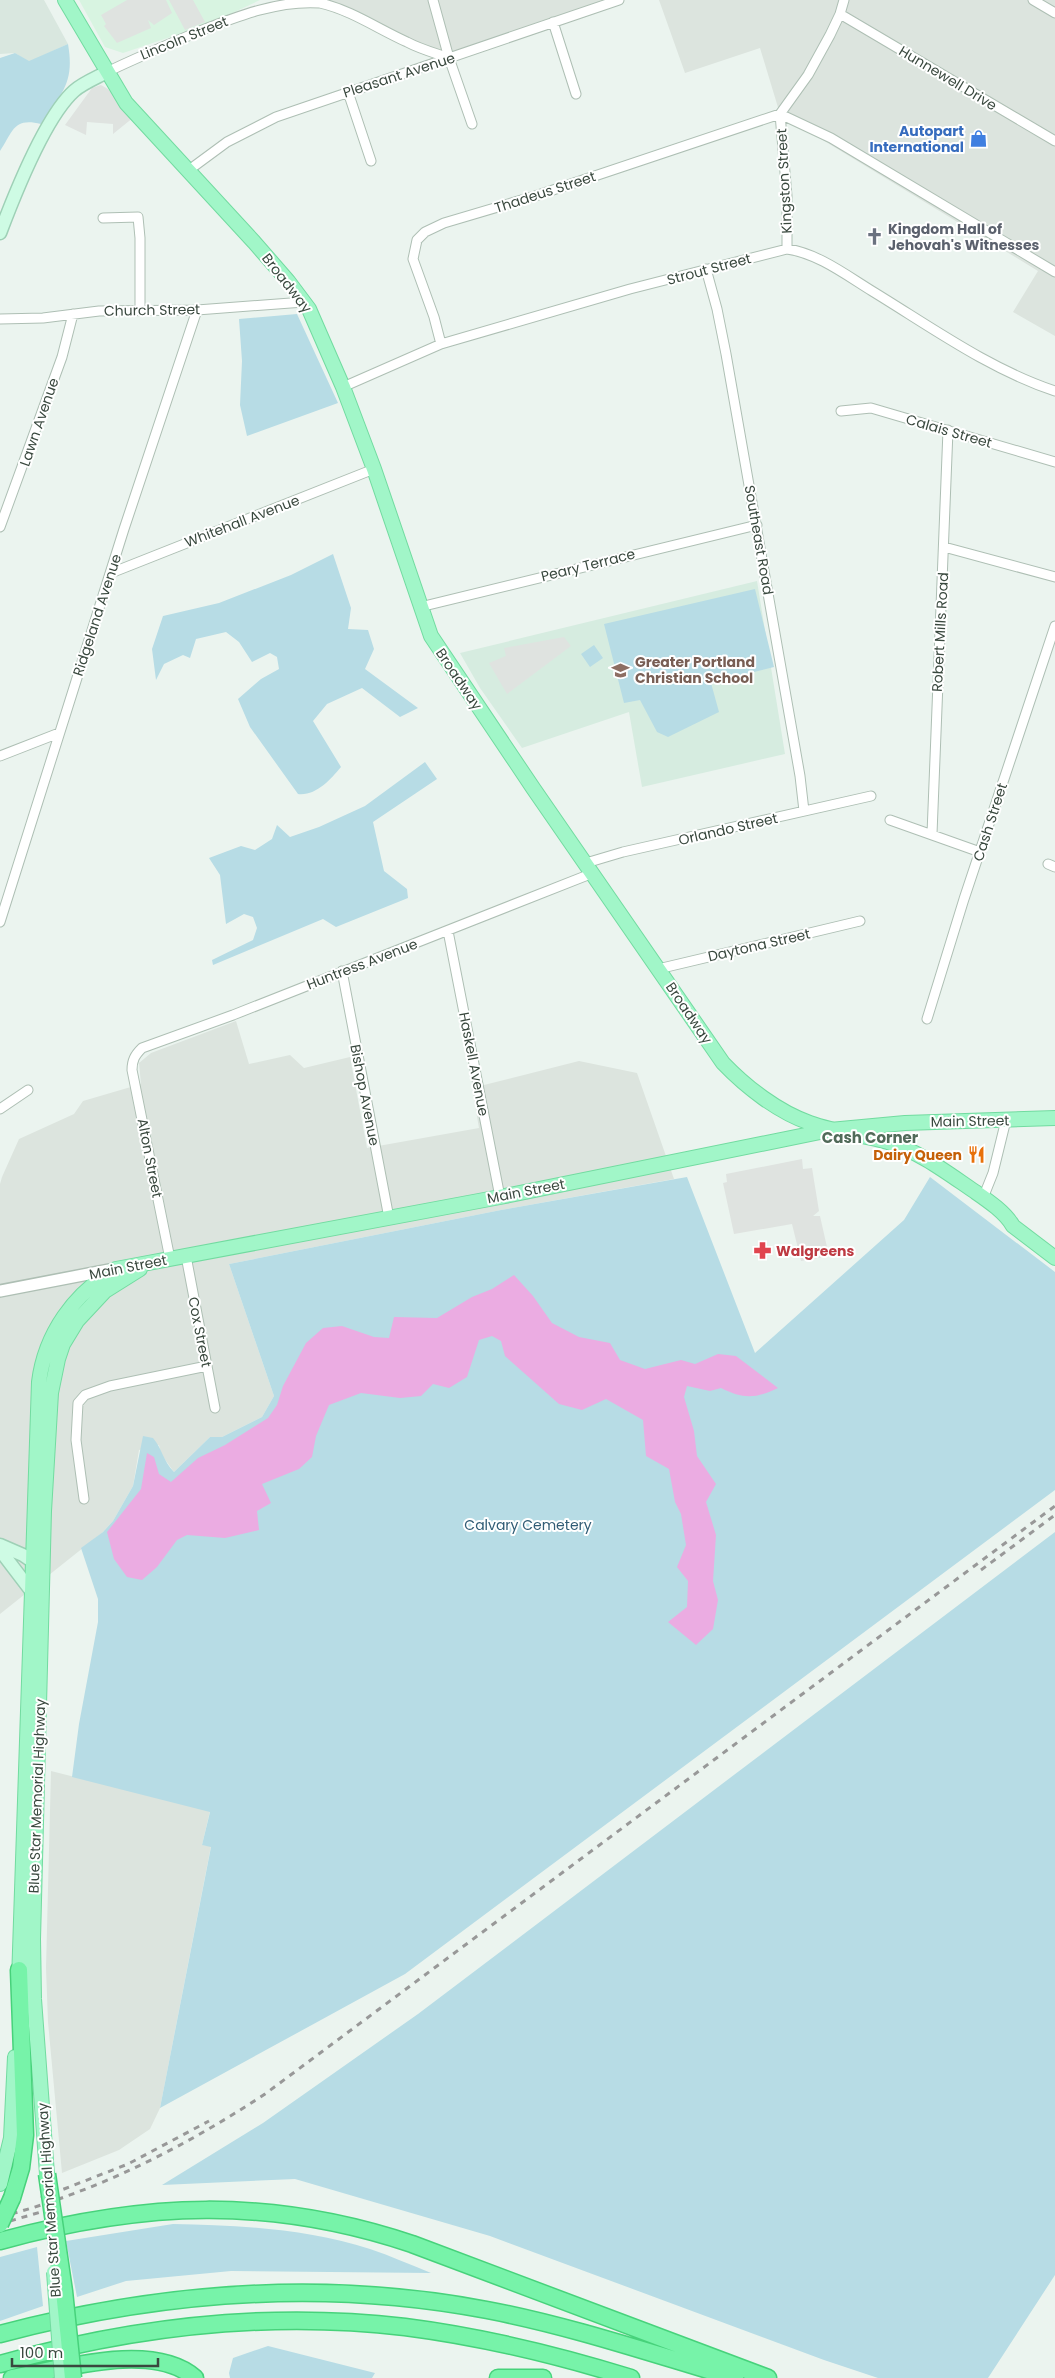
<svg xmlns="http://www.w3.org/2000/svg" width="1055" height="2378" font-family="Poppins,sans-serif">
<rect width="100%" height="100%" fill="#ebf4ef"/>
<path fill="#d9e7df" d="M0 0H44L68 44 29 62 15 53 0 54Z"/>
<path fill="#d8f4e1" d="M79 0H260L209 24 123 53 105 47Z"/>
<path fill="#dce4de" d="M289 0H619L449 58 356 16Z
M659 0H1055V336L1013 312 1038 271 780 114 760 48 685 73Z
M236 1021 249 1064 290 1055 304 1068 350 1057 367 1148 479 1128 472 1088 579 1061 637 1073 674 1179 501 1210 229 1264 274 1396 262 1417 222 1437H210L174 1472 161 1454 159 1445 139 1450 133 1486 113 1521 103 1532 0 1614V1184L2 1177 19 1139 74 1114 83 1101 141 1084 139 1063 151 1053Z
M51 1771 210 1811 202 1845 211 1846 160 2108 150 2129 119 2150 62 2173 48 2022 46 1968Z"/>
<path fill="#d6ece0" d="M757 581 785 754 642 787 629 712 522 748 480 688 460 653Z"/>
<path fill="#b7dce5" d="M68 44C75 84 61 93 41 124 13 117 13 132 0 151V58L15 53 29 61Z
M297 314 338 403 247 436 240 405 242 361 239 319Z
M333 554 351 608 348 629 368 630 374 649 365 669 418 708 400 717 362 688 327 704 313 721 341 767C330 780 316 796 298 794L250 727 238 699 261 679 279 669 277 657 270 653 252 662 239 642 226 632 196 639 190 658 183 655 164 664 156 680 152 649 163 616 219 603 291 575Z
M755 589 774 667 711 683 719 712 668 737 657 732 640 700 624 703 604 624Z
M594 645 603 658 590 667 581 654Z
M425 762 437 779 373 822 384 871 407 889 408 898 336 927 323 919 213 965 212 960 253 940 257 928 253 917 244 914 226 924 220 875 209 858 241 846 255 850 272 839 277 825 290 837 319 827 365 806Z
M687 1177 755 1353 904 1220 930 1177 1055 1272V1490L405 1974 160 2108 211 1847 202 1845 210 1812 72 1777 79 1724 98 1622V1599L81 1548 103 1532 113 1521 133 1486 143 1436 153 1438C162 1448 163 1461 174 1472L210 1437H222L262 1417 274 1396 229 1264 501 1210Z
M1055 1532V2275L988 2378H878L824 2360 490 2236 295 2179 162 2185 263 2123 418 2014Z
M173 2224C239 2225 307 2229 370 2249 391 2256 411 2265 431 2273L231 2271 126 2281 77 2297 66 2241Z
M37 2247 43 2306 0 2321V2257Z
M268 2346 375 2373 372 2378H230L229 2373 233 2358Z"/>
<path fill="#dfe3e0" d="M127 0H166L172 13 154 25 148 20 151 28 117 43 104 26 106 24 101 15Z
M169 0H193L205 22 185 30Z
M101 85 108 89 134 117 113 134V124L87 122 86 135 65 125 92 88Z
M564 637 571 646 507 694 489 663 506 656 504 648Z
M802 1159 803 1169 812 1168 819 1211 813 1216H820L829 1256 801 1261 792 1224 734 1234 723 1183 727 1182 726 1174Z"/>
<path fill="#ebace2" d="M514 1275 533 1296 552 1323 579 1337 610 1343 620 1360 645 1369 681 1360 695 1364 718 1354 736 1356 778 1388C755 1399 743 1399 721 1388L710 1391 687 1386 684 1397 694 1431 697 1456 716 1484 706 1502 716 1535 713 1581 718 1600 713 1629 696 1645 668 1622 687 1607 688 1581 677 1567 686 1545 681 1514 675 1502 669 1469 646 1456 643 1420 606 1399 582 1410 559 1404 505 1356 501 1341 492 1336 479 1340 467 1377 449 1388 433 1384 421 1396 400 1398 361 1393 329 1405 316 1436 312 1457 299 1469 262 1484 271 1503 257 1511 259 1530 225 1538 187 1535 177 1540 157 1567 142 1580 127 1577 114 1559 107 1532 141 1489 147 1453 154 1457 159 1474 171 1482 198 1458 225 1445 268 1418 277 1405 283 1386 306 1343 323 1328 342 1326 374 1337 389 1338 394 1317 437 1318 472 1297 492 1289Z"/>
<g fill="none" stroke-linecap="round" stroke-linejoin="round">
<defs>
<path id="minor" d="M433 0 449 58 472 124
M1033 0 1055 13
M840 14 1055 141
M553 22 576 94
M107 72C138 57 169 44 200 31 238 16 279 0 320 3 351 10 378 29 407 42 420 49 435 53 449 58
M348 92 371 161
M189 170 227 142 276 117 619 0
M103 218 138 217 140 238V311
M787 249V196L780 114 808 75 830 35 840 14 844 0
M706 269 717 309 726 354 800 776 804 811
M0 319 43 318 99 311 197 310 304 302
M441 344 434 317 413 259 417 240 425 232 444 223 535 196 780 114 831 138 1055 272
M343 387 441 344 630 289 787 249C817 253 846 275 872 291 931 327 989 369 1055 391
M841 411 871 408 1055 462
M0 527 62 357 73 314
M944 547 1055 577
M111 573 374 469
M420 607 757 525
M0 756 59 733
M890 820 980 852
M932 834 948 430
M586 863 623 852 871 796
M1048 864 1055 867
M0 922 124 529 197 310
M448 931 500 1197
M658 969 860 921
M342 971 389 1218
M927 1019 964 899 1055 626
M0 1109 28 1090
M983 1198 993 1173 1006 1120
M186 1256 215 1408
M170 1259 132 1070C132 1060 135 1055 142 1048L233 1015 593 873
M84 1499 76 1440 78 1403 85 1395 110 1386 207 1366"/>
<path id="tertiary" d="M0 1291 114 1269"/>
<path id="secondary" d="M0 233C14 196 45 117 74 91 83 83 96 78 107 72
M0 1545 23 1555 39 1566
M0 1550 32 1592"/>
<path id="primary" d="M65 0 126 103 254 242 288 281 309 309 343 387 374 469 431 636 533 788 723 1063C746 1087 778 1112 810 1123 835 1132 862 1135 888 1142 920 1152 946 1172 974 1191 987 1200 1005 1212 1013 1226L1055 1258
M19 1980 39 1382C45 1334 74 1293 116 1269L500 1197 830 1130 905 1123 1055 1118
M47 2174 34 1999 33 1939 44 1511 51 1393 58 1359 63 1344 77 1321 105 1291 140 1269
M0 2184 11 2138 15 2057"/>
<path id="motorway" d="M12 2198 21 2168 25 2135 19 1970
M0 2241C143 2202 269 2196 412 2244L768 2378
M0 2334C159 2292 324 2279 487 2310 571 2326 653 2354 735 2378
M0 2364C131 2327 270 2311 405 2327 483 2337 557 2355 631 2378
M12 2378C62 2369 153 2341 195 2378
M498 2378H543"/>
</defs>
<use href="#minor" stroke="#aebfb4" stroke-width="11"/>
<use href="#tertiary" stroke="#aebfb4" stroke-width="14"/>
<use href="#secondary" stroke="#9ed0b6" stroke-width="15"/>
<use href="#primary" stroke="#72dba0" stroke-width="16"/>
<use href="#motorway" stroke="#47d27b" stroke-width="19"/>
<use href="#minor" stroke="#fff" stroke-width="9"/>
<use href="#tertiary" stroke="#fff" stroke-width="11"/>
<use href="#secondary" stroke="#cefbe4" stroke-width="12"/>
<use href="#primary" stroke="#a1f6c8" stroke-width="14"/>
<use href="#motorway" stroke="#77f3a9" stroke-width="16"/>
<path stroke="#989898" stroke-width="3" stroke-dasharray="6 6" stroke-linecap="butt" d="M981 1570 1055 1515
M41 2198 128 2164 209 2121
M0 2217C96 2192 183 2148 265 2094L1055 1506
M10 2221 58 2207"/>
<defs>
<path id="primary-bridge" d="M54 2272 62 2378"/>
<path id="motorway-bridge" d="M47 2174 64 2291 73 2378
M0 2224 12 2198"/>
</defs>
<use href="#primary-bridge" stroke="#72dba0" stroke-width="16" stroke-linecap="butt"/>
<use href="#motorway-bridge" stroke="#47d27b" stroke-width="19" stroke-linecap="butt"/>
<use href="#primary-bridge" stroke="#a1f6c8" stroke-width="14"/>
<use href="#motorway-bridge" stroke="#77f3a9" stroke-width="16"/>
</g>
<defs>
<symbol id="shop-bare" viewBox="-9 -9 18 18"><path d="M-5-2.5h2.3a2.7 3.5 0 0 1 5.4 0H5L5.5 6h-11ZM-1.5-2.5h3a1.5 2.3 0 0 0-3 0Z" fill="#3f7fe0" stroke="#fff" stroke-width="2.5" paint-order="stroke"/></symbol>
<symbol id="church-bare" viewBox="-9 -9 18 18"><path d="M-1.2-6h2.4v3.5h3.3v2.4h-3.3V6h-2.4V-.1h-3.3v-2.4h3.3Z" fill="#6b7280" stroke="#fff" stroke-width="2.5" paint-order="stroke"/></symbol>
<symbol id="school-bare" viewBox="-9 -9 18 18"><path d="M0-5L7-2L0 1L-7-2ZM-4 1L0 2.5L4 1V4Q0 6-4 4Z" fill="#8d6e63" stroke="#fff" stroke-width="2.5" paint-order="stroke"/></symbol>
<symbol id="restaurant-bare" viewBox="-9 -9 18 18"><path d="M-5-6h1v4h1v-4h1v4h1v-4h1v5L-1.5 .5V6h-2V.5L-5-1ZM5-6V6H3V1.5H1.5Q1.5-4 5-6Z" fill="#e8710a" stroke="#fff" stroke-width="2.5" paint-order="stroke"/></symbol>
<symbol id="pharmacy-bare" viewBox="-9 -9 18 18"><path d="M-2-6h4v4h4v4h-4v4h-4v-4h-4v-4h4Z" fill="#e0444e" stroke="#fff" stroke-width="2.5" paint-order="stroke"/></symbol>
</defs>
<g fill-rule="evenodd">
<use href="#shop-bare" x="966" y="126" width="25" height="25"/>
<use href="#church-bare" x="862" y="224" width="25" height="25"/>
<use href="#school-bare" x="608" y="658" width="25" height="25"/>
<use href="#restaurant-bare" x="964" y="1142" width="25" height="25"/>
<use href="#pharmacy-bare" x="750" y="1238" width="25" height="25"/>
</g>
<g text-anchor="middle" dominant-baseline="central" stroke-width="4" stroke-linejoin="round" paint-order="stroke">
<g font-size="14" fill="#39483e" stroke="#fff">
<text transform="translate(184 38) rotate(-22)">Lincoln Street</text>
<text transform="translate(399 75) rotate(-18)">Pleasant Avenue</text>
<text transform="translate(948 78) rotate(31)">Hunnewell Drive</text>
<text transform="translate(784 181) rotate(-93)">Kingston Street</text>
<text transform="translate(545 192) rotate(-18)">Thadeus Street</text>
<text transform="translate(709 269) rotate(-15)">Strout Street</text>
<text transform="translate(287 283) rotate(52)">Broadway</text>
<text transform="translate(152 310) rotate(-1)">Church Street</text>
<text transform="translate(39 422) rotate(-71)">Lawn Avenue</text>
<text transform="translate(949 431) rotate(16)">Calais Street</text>
<text transform="translate(242 521) rotate(-21)">Whitehall Avenue</text>
<text transform="translate(759 540) rotate(80)">Southeast Road</text>
<text transform="translate(588 565) rotate(-14)">Peary Terrace</text>
<text transform="translate(97 615) rotate(-72)">Ridgeland Avenue</text>
<text transform="translate(940 632) rotate(-87)">Robert Mills Road</text>
<text transform="translate(459 679) rotate(56)">Broadway</text>
<text transform="translate(990 822) rotate(-72)">Cash Street</text>
<text transform="translate(728 829) rotate(-13)">Orlando Street</text>
<text transform="translate(759 945) rotate(-13)">Daytona Street</text>
<text transform="translate(362 964) rotate(-21)">Huntress Avenue</text>
<text transform="translate(689 1013) rotate(56)">Broadway</text>
<text transform="translate(474 1064) rotate(79)">Haskell Avenue</text>
<text transform="translate(365 1095) rotate(79)">Bishop Avenue</text>
<text transform="translate(970 1121) rotate(-1)">Main Street</text>
<text transform="translate(150 1158) rotate(79)">Alton Street</text>
<text transform="translate(526 1191) rotate(-11)">Main Street</text>
<text transform="translate(128 1267) rotate(-11)">Main Street</text>
<text transform="translate(200 1332) rotate(79)">Cox Street</text>
<text transform="translate(37 1796) rotate(-88)">Blue Star Memorial Highway</text>
<text transform="translate(49 2200) rotate(-94)">Blue Star Memorial Highway</text>
</g>
<g font-size="14" font-weight="bold" fill="#366cbe" stroke="#fff" text-anchor="end">
<text x="964" y="131">Autopart<tspan x="964" dy="16">International</tspan></text>
</g>
<g font-size="14" font-weight="bold" fill="#5b616d" stroke="#fff" text-anchor="start">
<text x="888" y="229">Kingdom Hall of<tspan x="888" dy="16">Jehovah's Witnesses</tspan></text>
</g>
<g font-size="14" font-weight="bold" fill="#785e54" stroke="#fff" text-anchor="start">
<text x="635" y="662">Greater Portland<tspan x="635" dy="16">Christian School</tspan></text>
</g>
<g font-size="14" font-weight="bold" fill="#c56008" stroke="#fff" text-anchor="end">
<text x="962" y="1155">Dairy Queen</text>
</g>
<g font-size="14" font-weight="bold" fill="#be3a42" stroke="#fff" text-anchor="start">
<text x="776" y="1251">Walgreens</text>
</g>
<g font-size="14" fill="#305c75" stroke="#fff">
<text x="528" y="1525">Calvary Cemetery</text>
</g>
<g font-size="15" font-weight="bold" fill="#516a59" stroke="#fff">
<text x="870" y="1137">Cash Corner</text>
</g>
</g>
<path d="M12 2358v8h146v-8" fill="none" stroke="#39483e" stroke-width="2.5"/>
<text x="20" y="2358" font-size="15" fill="#39483e" stroke="#ffffff" stroke-width="4" paint-order="stroke">100 m</text>
</svg>
